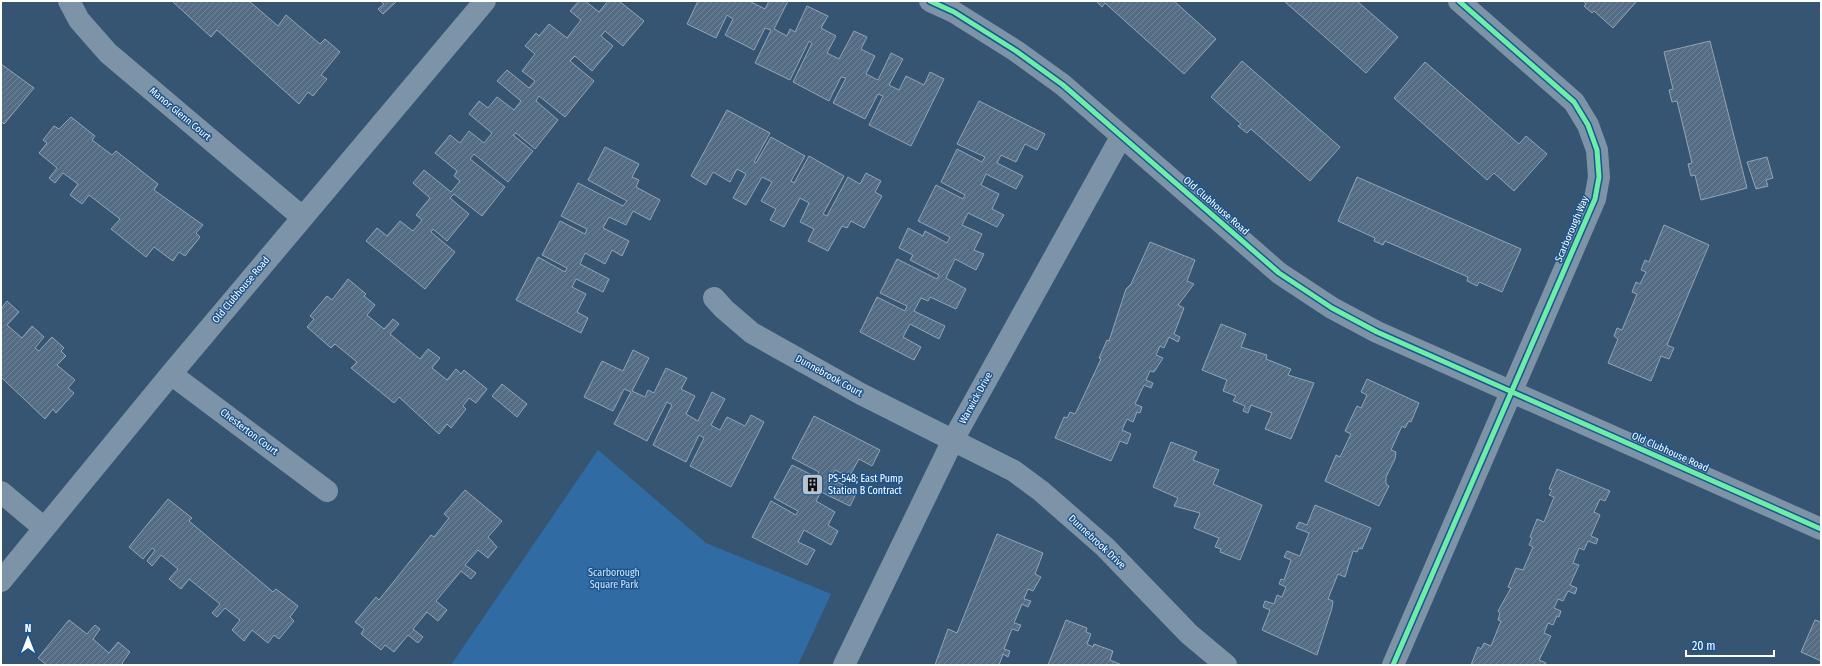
<svg xmlns="http://www.w3.org/2000/svg" width="1822" height="666" font-family="'Fira Sans Condensed',sans-serif">
<defs>
<pattern id="building-hatch" width="6" height="6" patternUnits="userSpaceOnUse"><rect width="6" height="6" fill="#546d85"/><path d="M-1 1l2-2M0 6l6-6M5 7l2-2" fill="none" stroke="#6e8397"/></pattern>
</defs>
<rect width="100%" height="100%" fill="#365573"/>
<path fill="#306ca3" d="M598 450 706 543 831 594 798 665H451Z"/>
<path fill="url(#building-hatch)" stroke="#92a4b5" d="M172 1H249L278 26 286 15 320 44 325 39 340 52 321 75 327 79 313 96 308 92 299 104 217 30 211 37Z
M380 1H397L383 14 378 9 384 4Z
M579 1H585L599 12 608 1H619L644 21 623 46 605 31 601 36 613 46 592 71 575 56 570 61 594 81 565 117 539 96 536 101 558 120 535 149 516 133 513 135 533 151 508 182 474 154 470 159 505 187 482 216 454 194 450 198 469 214 447 241 433 229 431 232 455 252 425 289 366 241 377 228 387 236 400 221 413 231 422 220 416 215 430 198 413 183 424 170 451 192 460 181 454 176 457 171 435 153 450 135 460 143 469 131 484 143 492 133 469 114 479 101 488 108 497 97 514 110 521 101 497 81 507 70 529 88 535 81 522 71 535 54 525 46 536 33 539 36 549 24 567 38 581 20 570 11Z
M698 1H749L765 9 769 1H788L774 29 787 36 790 29 795 32 807 6 828 16 821 28 836 36 827 53 839 59 854 31 867 37 861 49 875 56 866 74 878 80 891 53 903 59 889 85 899 90 906 76 924 85 930 72 944 79 911 146 869 125 883 96 878 94 865 119 833 103 846 78 841 77 829 101 793 82 812 43 809 41 790 80 755 63 771 30 765 28 754 50 725 35 733 19 727 15 716 38 687 24Z
M1096 1H1174L1216 39 1184 74 1105 3 1102 7Z
M1284 1H1357L1398 37 1366 73Z
M1583 1H1637L1613 28 1594 11 1592 13 1584 6 1586 4Z
M1710 41 1747 188 1701 200 1695 175 1691 176 1688 164 1692 163 1677 101 1672 102 1669 90 1673 89 1664 52Z
M1242 61 1340 147 1310 181 1251 129 1247 133 1238 126 1241 124 1211 97Z
M1425 62 1519 144 1526 136 1547 154 1514 191 1494 173 1487 180 1394 98Z
M1 64 34 88 4 124 1 121Z
M979 101 1045 134 1037 150 1025 144 1016 162 1001 155 997 163 1023 176 1016 189 986 174 981 185 999 194 992 209 1004 215 997 227 968 213 962 225 982 234 974 250 984 254 976 270 955 259 946 278 966 289 956 309 930 297 928 301 921 298 914 311 945 326 939 339 910 324 903 337 921 347 914 360 860 332 877 297 905 311 907 306 880 293 897 259 937 279 939 275 910 260 913 255 899 248 908 228 923 236 925 231 947 243 950 237 918 221 936 185 963 199 965 195 941 182 957 149 982 162 985 157 957 144Z
M727 110 770 133 754 162 756 163 771 137 805 156 791 181 794 183 809 156 844 176 823 214 827 216 848 177 860 184 866 173 881 181 875 192 882 196 864 228 851 221 847 228 842 226 828 251 808 241 814 229 800 222 809 203 800 198 784 227 770 220 776 209 761 201 772 182 762 177 746 205 733 198 746 174 737 169 730 182 713 172 706 185 691 176Z
M71 117 95 136 92 140 112 155 116 151 158 184 154 190 203 225 196 233 200 237 185 256 179 252 173 261 154 247 146 257 111 229 120 219 89 195 82 204 70 195 78 184 63 173 55 183 49 178 57 168 39 153 47 143 43 140 54 126 59 129Z
M605 147 639 164 632 177 639 180 636 187 660 200 650 220 633 211 626 225 609 217 603 228 629 241 622 256 612 250 605 264 585 253 580 264 609 279 603 292 576 279 572 287 586 294 577 312 588 318 581 333 516 300 538 257 565 272 567 268 542 255 560 221 585 234 587 229 561 216 578 183 623 206 627 201 588 180Z
M1767 157 1773 178 1766 180 1768 186 1756 189 1747 162Z
M1357 177 1521 249 1502 292 1479 282 1477 286 1467 281 1468 277 1385 241 1383 245 1374 241 1375 238 1338 221Z
M1664 225 1709 245 1667 345 1674 348 1669 359 1661 356 1651 381 1608 363 1618 339 1614 336 1617 328 1622 330 1637 294 1632 292 1636 282 1640 284 1646 272 1641 270 1645 260 1649 262Z
M1150 242 1195 260 1187 281 1194 284 1178 305 1184 308 1174 334 1180 337 1178 342 1169 337 1164 348 1160 346 1156 355 1163 358 1154 372 1150 371 1146 380 1153 383 1151 388 1144 385 1135 404 1142 407 1140 413 1137 412 1133 422 1127 419 1122 430 1131 434 1127 444 1120 441 1111 461 1055 438 1064 417 1067 418 1070 412 1075 414 1078 408 1101 359 1099 358 1107 340 1109 341 1126 289 1131 284Z
M348 279 366 294 364 296 375 305 367 315 384 329 393 319 399 324 390 334 420 359 428 349 440 358 432 368 447 380 456 369 461 374 464 370 487 389 476 403 469 398 463 406 466 409 451 428 447 424 439 434 399 397 394 403 351 368 357 362 335 344 331 348 307 327 314 319 310 316 327 296 332 300Z
M7 301 19 312 7 325 22 338 32 326 44 337 35 348 39 351 52 337 64 348 61 351 66 356 57 365 75 380 68 388 74 393 56 413 53 409 45 419 2 378 1 379V309Z
M1221 324 1246 334 1241 347 1267 355 1266 359 1291 369 1288 375 1314 383 1291 439 1265 429 1272 413 1251 405 1248 413 1243 411 1245 406 1233 401 1236 396 1223 391 1227 380 1202 370Z
M633 350 649 358 632 391 645 397 648 390 654 393 666 368 687 378 681 389 695 396 686 414 698 421 712 392 725 399 711 425 720 430 727 417 745 426 751 415 764 422 731 487 690 466 704 438 699 435 686 462 653 445 672 405 667 402 647 441 614 424 631 392 624 389 613 411 584 397 602 361 623 371Z
M1367 379 1419 403 1411 422 1409 421 1405 428 1402 426 1391 450 1396 452 1395 459 1386 477V484L1389 486 1379 506 1325 481 1336 455 1340 457 1351 434 1345 431 1357 406 1361 408 1367 395 1361 392Z
M502 384 527 404 517 417 492 396Z
M814 416 880 450 872 466 859 459 849 477 835 470 830 478 857 492 850 506 821 492 816 501 835 512 828 525 838 531 831 545 804 530 798 542 815 550 807 565 752 537 771 501 796 515 798 511 774 498 792 465 816 477 819 472 792 458Z
M1171 442 1197 452 1193 460 1219 470 1213 484 1262 505 1240 560 1220 552 1221 549 1215 547 1219 538 1194 528 1200 513 1174 506 1178 498 1153 487Z
M1557 469 1610 491 1605 501 1600 499 1594 512 1600 515 1591 536 1598 539 1596 544 1588 541 1584 550 1579 548 1573 563 1579 565 1570 585 1577 588 1575 594 1568 591 1563 601 1558 599 1554 608 1561 611 1559 617 1557 616 1553 625 1548 623 1544 633 1551 636 1539 660 1546 663 1545 665H1471L1478 647 1481 649 1484 643 1491 646 1501 621 1498 620 1500 613 1498 611 1511 588 1508 587 1516 568 1523 570 1533 547 1529 545 1532 538 1530 537 1537 519 1544 522 1554 497 1549 495 1552 490 1549 489Z
M465 490 502 521 488 537 497 547 488 558 478 550 465 565 476 573 471 579 461 571 436 601 447 610 438 621 427 612 413 629 423 637 418 643 408 635 394 652 385 645 381 650 361 634 364 629 355 622 376 597 379 600 431 535 434 537 449 518 444 514Z
M168 499 192 518 189 521 273 592 276 589 298 606 290 617 294 621 279 639 274 635 268 643 252 630 244 641 232 630 240 620 225 608 217 617 212 613 220 604 189 579 181 589 169 579 178 569 161 555 152 566 147 561 155 550 152 548 143 559 129 547Z
M1315 505 1371 528 1362 549 1359 548 1357 552 1353 551 1345 577 1338 574 1328 599 1333 601 1332 608 1317 655 1262 630 1270 610 1263 607 1265 601 1274 604 1277 595 1282 597 1286 587 1279 584 1281 579 1284 580 1291 560 1284 557 1287 551 1300 556 1309 533 1296 528 1299 522 1307 525Z
M997 534 1043 553 1035 574 1041 577 1033 591 1028 589 1024 599 1031 601 1028 607 1022 604 1014 623 1021 625 1018 631 1012 629 1004 649 1010 651 1008 657 1003 654 999 665H935L948 629 957 633Z
M69 620 87 634 95 625 100 629 93 639 109 653 118 642 130 652 122 663 124 665H47L38 658Z
M1066 620 1087 628 1086 632 1091 634 1087 644 1093 647 1094 644 1113 651 1110 660 1122 665H1048Z
M1815 620 1821 622V661L1801 652Z"/>
<g fill="none" stroke-linecap="round" stroke-linejoin="round">
<path stroke="#7d93a7" stroke-width="22" d="M69 1 79 20 108 53 302 217
M930 1 954 12 1016 51 1063 85 1279 273 1332 308 1377 332 1821 529
M714 298 724 309 752 333 861 394 1014 471 1041 491 1105 547 1189 634 1226 665
M171 374 327 491
M1 492 44 528
M1 581 171 374 485 1
M844 665 953 440 1121 137
M1393 665 1595 199 1599 177 1597 150 1588 125 1574 102 1459 1"/>
<defs>
<path id="cycleway" d="M930 1 954 12 1016 51 1063 85 1279 273 1332 308 1377 332 1821 529
M1393 665 1595 199 1599 177 1597 150 1588 125 1574 102 1459 1"/>
</defs>
<use href="#cycleway" stroke="#1c558d" stroke-width="8"/>
<use href="#cycleway" stroke="#6deda7" stroke-width="5"/>
</g>
<defs>
<symbol id="building-square" viewBox="-11 -11 22 22"><rect x="-9" y="-9" width="18" height="18" rx="4" fill="#b9c4ce" stroke="#1c558d"/><path d="M-4-6H4V6H1V3H-1V6H-4ZM-2.5-4.3h1.7v1.8h-1.7ZM.8-4.3h1.7v1.8H.8ZM-2.5-1h1.7V.8h-1.7ZM.8-1h1.7V.8H.8Z" fill="#111"/></symbol>
</defs>
<g fill-rule="evenodd">
<use href="#building-square" x="800" y="472" width="25" height="25"/>
</g>
<g text-anchor="middle" dominant-baseline="central" stroke-width="3" stroke-linejoin="round" paint-order="stroke">
<g font-size="10" fill="#fff" stroke="#1c558d">
<text transform="translate(180 114) rotate(40)">Manor Glenn Court</text>
<text transform="translate(1216 206) rotate(41)">Old Clubhouse Road</text>
<text transform="translate(1572 229) rotate(-67)">Scarborough Way</text>
<text transform="translate(241 290) rotate(-50)">Old Clubhouse Road</text>
<text transform="translate(829 376) rotate(29)">Dunnebrook Court</text>
<text transform="translate(976 398) rotate(-61)">Warwick Drive</text>
<text transform="translate(249 432) rotate(37)">Chesterton Court</text>
<text transform="translate(1670 452) rotate(24)">Old Clubhouse Road</text>
<text transform="translate(1097 542) rotate(43)">Dunnebrook Drive</text>
</g>
<g font-size="10" fill="#fff" stroke="#1c558d" text-anchor="start">
<text x="828" y="479">PS-548; East Pump<tspan x="828" dy="12">Station B Contract</tspan></text>
</g>
<g font-size="10" fill="#cfe5f9" stroke="#1c558d">
<text x="614" y="573">Scarborough<tspan x="614" dy="12">Square Park</tspan></text>
</g>
</g>
<rect width="1822" height="666" fill="none" stroke="#ffffff" stroke-width="4"/>
<g transform="translate(28 638)" stroke="#1c558d" stroke-width="3" paint-order="stroke">
<path d="M0-3L7 15L0 10L-7 15Z" fill="#ffffff"/>
<text y="-6" font-size="11" font-weight="bold" text-anchor="middle" fill="#ffffff">N</text>
</g>
<path d="M1686 650v6h88v-6" fill="none" stroke="#ffffff" stroke-width="2"/>
<text x="1692" y="650" font-size="12" fill="#ffffff" stroke="#1c558d" stroke-width="3" paint-order="stroke">20 m</text>
</svg>
